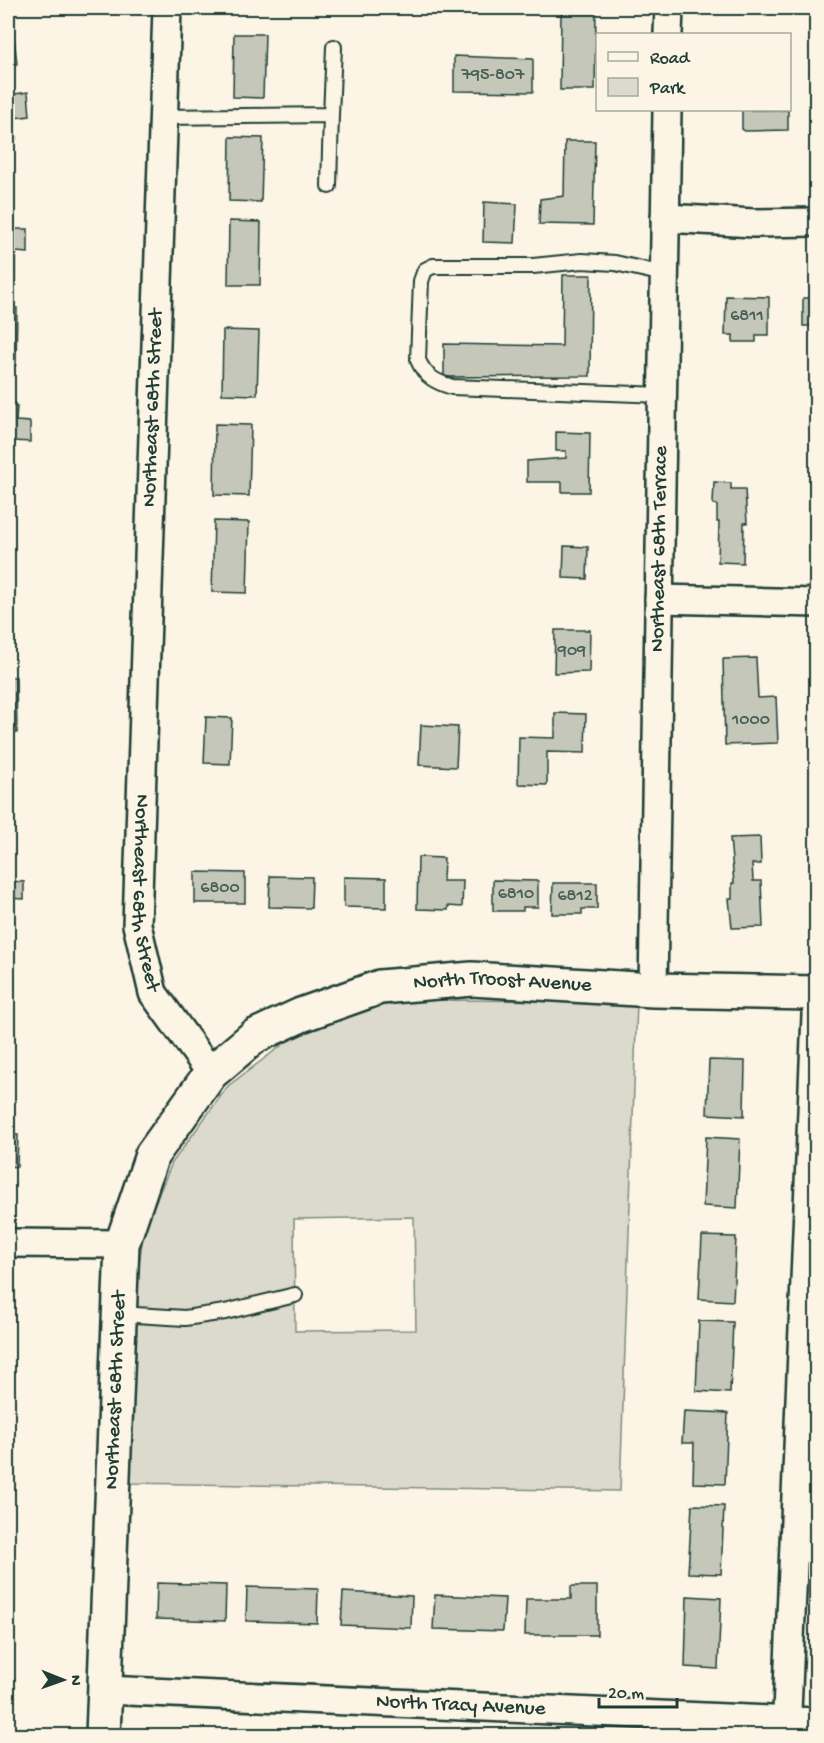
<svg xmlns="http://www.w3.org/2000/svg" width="824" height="1743" font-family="'Gochi Hand',sans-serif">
<rect width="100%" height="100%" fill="#fcf5e5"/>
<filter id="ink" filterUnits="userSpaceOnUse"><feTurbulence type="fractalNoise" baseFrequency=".0167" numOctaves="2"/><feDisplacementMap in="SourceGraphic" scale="12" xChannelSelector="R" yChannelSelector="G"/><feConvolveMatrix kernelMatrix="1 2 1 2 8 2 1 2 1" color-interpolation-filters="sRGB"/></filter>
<g filter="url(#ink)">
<path fill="#dcdacc" stroke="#7e8c80" stroke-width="1.5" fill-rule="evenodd" d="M424 1000 637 1001 620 1491 129 1483 134 1299 144 1229 172 1163 228 1086 298 1033 370 1007ZM414 1217 416 1330 295 1331 294 1219Z"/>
<path fill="#c5c7b9" stroke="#1f3d34" stroke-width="1.5" d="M561 8H596L595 90H560Z
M8 10H11L17 64 8 66Z
M234 34H265L263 98 233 97Z
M454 56 533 59V92L454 91Z
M28 92 30 116 14 118 16 139 8 140V95Z
M742 110H788V130L745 131 742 129Z
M230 137 263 138 261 202 229 201Z
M565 141H595L593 225 539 224 540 199 564 196Z
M484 202 517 204 515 243 483 242Z
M229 221 261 222 260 285H228Z
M8 229H28V253L15 252V280H8Z
M563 275H591L590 376 444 377V344L562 346Z
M726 296 769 297V335H756V342H733V335H725Z
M803 298H816V326H803Z
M8 308H17L16 365H8Z
M223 330 259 331 257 395 222 394Z
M8 406H17L16 421 30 422V442L14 441V458H8Z
M215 424 251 425 249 496 214 495Z
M556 432 590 433 589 492H562V482H527V461L566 458V451H556Z
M714 482 731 483V489H745L747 523H744L743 563 718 562 719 522H717V505L713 504Z
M8 493 11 494 10 548H8Z
M214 521 249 522 247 593 212 592Z
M564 546 588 547 587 579 563 578Z
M8 588H12L11 644H8Z
M555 630H590L589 672 554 673Z
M756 658 758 698 776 697 778 743 725 745 723 659Z
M8 677H16L17 733H8Z
M555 713 586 714 585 753 547 752V785L518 784 519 737 555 738Z
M206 717 232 718 230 764 204 763Z
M421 725 458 727 456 767 419 765Z
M8 769H11L10 828H8Z
M760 837 761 864H752L753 881H761L763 927 732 928 729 899H732V883H734L730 838Z
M418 857 444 858 443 881H463L462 907 448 906V910L417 909Z
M8 861V881L24 882V899L8 898V917Z
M195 872 245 873V903H195Z
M270 876 312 877 311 908 269 907Z
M344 877 386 878V908L344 907Z
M493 880 538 881V907H523V911H493Z
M553 883H597V909H582V914H552Z
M709 1060 745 1061 744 1116 707 1114Z
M8 1135H18L17 1167 8 1166Z
M706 1137 740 1139 737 1208 703 1206Z
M702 1236 736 1237 733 1301 699 1299Z
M699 1321 733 1322 730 1393 696 1391Z
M684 1411 728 1413 725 1484 693 1483 694 1443H682Z
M692 1505 724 1506 721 1574 688 1573Z
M157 1583 226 1585 225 1621 156 1619Z
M571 1586H597V1635H525L526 1599H571Z
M247 1587 318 1589 317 1623 246 1621Z
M343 1592 412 1596 411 1628 341 1625Z
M435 1595 505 1598 503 1631 433 1629Z
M687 1596 721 1598 718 1669 685 1667Z"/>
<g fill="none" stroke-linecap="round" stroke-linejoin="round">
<defs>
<path id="lane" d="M163 117 331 115 334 47
M329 186 331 115
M662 395 452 387C436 382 425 377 418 360L421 281 425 270 433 266H533L582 261 615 263 664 274
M119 1314 185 1318 225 1312 295 1295"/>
<g id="street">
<path id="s1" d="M167 8 137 925 153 993 211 1073"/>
<path d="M668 34 669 8"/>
<path d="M665 218 754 223 816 222"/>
<path d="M659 599 816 603"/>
<path id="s2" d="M653 990 667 110"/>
<path d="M8 1243 122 1244"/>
<path id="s3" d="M105 1690 816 1722"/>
<path d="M786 1736 816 1015"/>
</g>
<g id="secondary">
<path id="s4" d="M103 1736 122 1244 152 1155 211 1073 255 1036 301 1015 380 987 472 979 653 990 816 993"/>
</g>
</defs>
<use href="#lane" stroke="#1f3d34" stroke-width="18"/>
<use href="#street" stroke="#1f3d34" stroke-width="32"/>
<use href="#secondary" stroke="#1f3d34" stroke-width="38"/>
<use href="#lane" stroke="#fcf5e5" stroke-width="14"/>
<use href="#street" stroke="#fcf5e5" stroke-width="27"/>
<use href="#secondary" stroke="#fcf5e5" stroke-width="33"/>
</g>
</g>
<g text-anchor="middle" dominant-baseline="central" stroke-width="5" stroke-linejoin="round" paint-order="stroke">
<g font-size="18" fill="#486055">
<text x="493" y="75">795-807</text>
<text x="747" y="316">6811</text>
<text x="572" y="651">909</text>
<text x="751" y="720">1000</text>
<text x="220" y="888">6800</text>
<text x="516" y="894">6810</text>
<text x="575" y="896">6812</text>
</g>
<g font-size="21" fill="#1f3d34" stroke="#fcf5e5">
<text transform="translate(154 408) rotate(-88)">Northeast 68th Street</text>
<text stroke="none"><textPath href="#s2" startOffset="441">Northeast 68th Terrace</textPath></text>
<text stroke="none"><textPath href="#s1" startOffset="886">Northeast 68th Street</textPath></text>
<text stroke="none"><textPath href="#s4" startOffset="1002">North Troost Avenue</textPath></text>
<text stroke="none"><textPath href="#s4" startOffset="346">Northeast 68th Street</textPath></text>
<text stroke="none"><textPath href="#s3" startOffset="356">North Tracy Avenue</textPath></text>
</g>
</g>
<rect width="824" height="1743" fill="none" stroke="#fcf5e5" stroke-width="30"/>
<rect x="15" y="15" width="794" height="1713" fill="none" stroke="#1f3d34" stroke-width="2" filter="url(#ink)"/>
<rect x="596" y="33" width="195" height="78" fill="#fcf5e5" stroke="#a4ab9e" stroke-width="1.5"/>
<rect x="608" y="52" width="30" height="9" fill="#fcf5e5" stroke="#a4ab9e" stroke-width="1.5"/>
<text x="650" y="63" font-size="18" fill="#1f3d34">Road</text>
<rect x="608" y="78" width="30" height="18" fill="#dcdacc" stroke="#a4ab9e" stroke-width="1.5"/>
<text x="650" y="93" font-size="18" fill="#1f3d34">Park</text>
<g transform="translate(63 1680) rotate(91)" stroke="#fcf5e5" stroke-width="4.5" paint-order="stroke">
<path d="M0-4.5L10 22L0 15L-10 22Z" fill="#1f3d34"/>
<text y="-9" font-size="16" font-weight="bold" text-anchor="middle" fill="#1f3d34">N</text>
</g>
<path d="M599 1698v9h78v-9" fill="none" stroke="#1f3d34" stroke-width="3"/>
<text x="608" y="1698" font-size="18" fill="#1f3d34" stroke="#fcf5e5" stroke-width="4.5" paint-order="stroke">20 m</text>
</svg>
